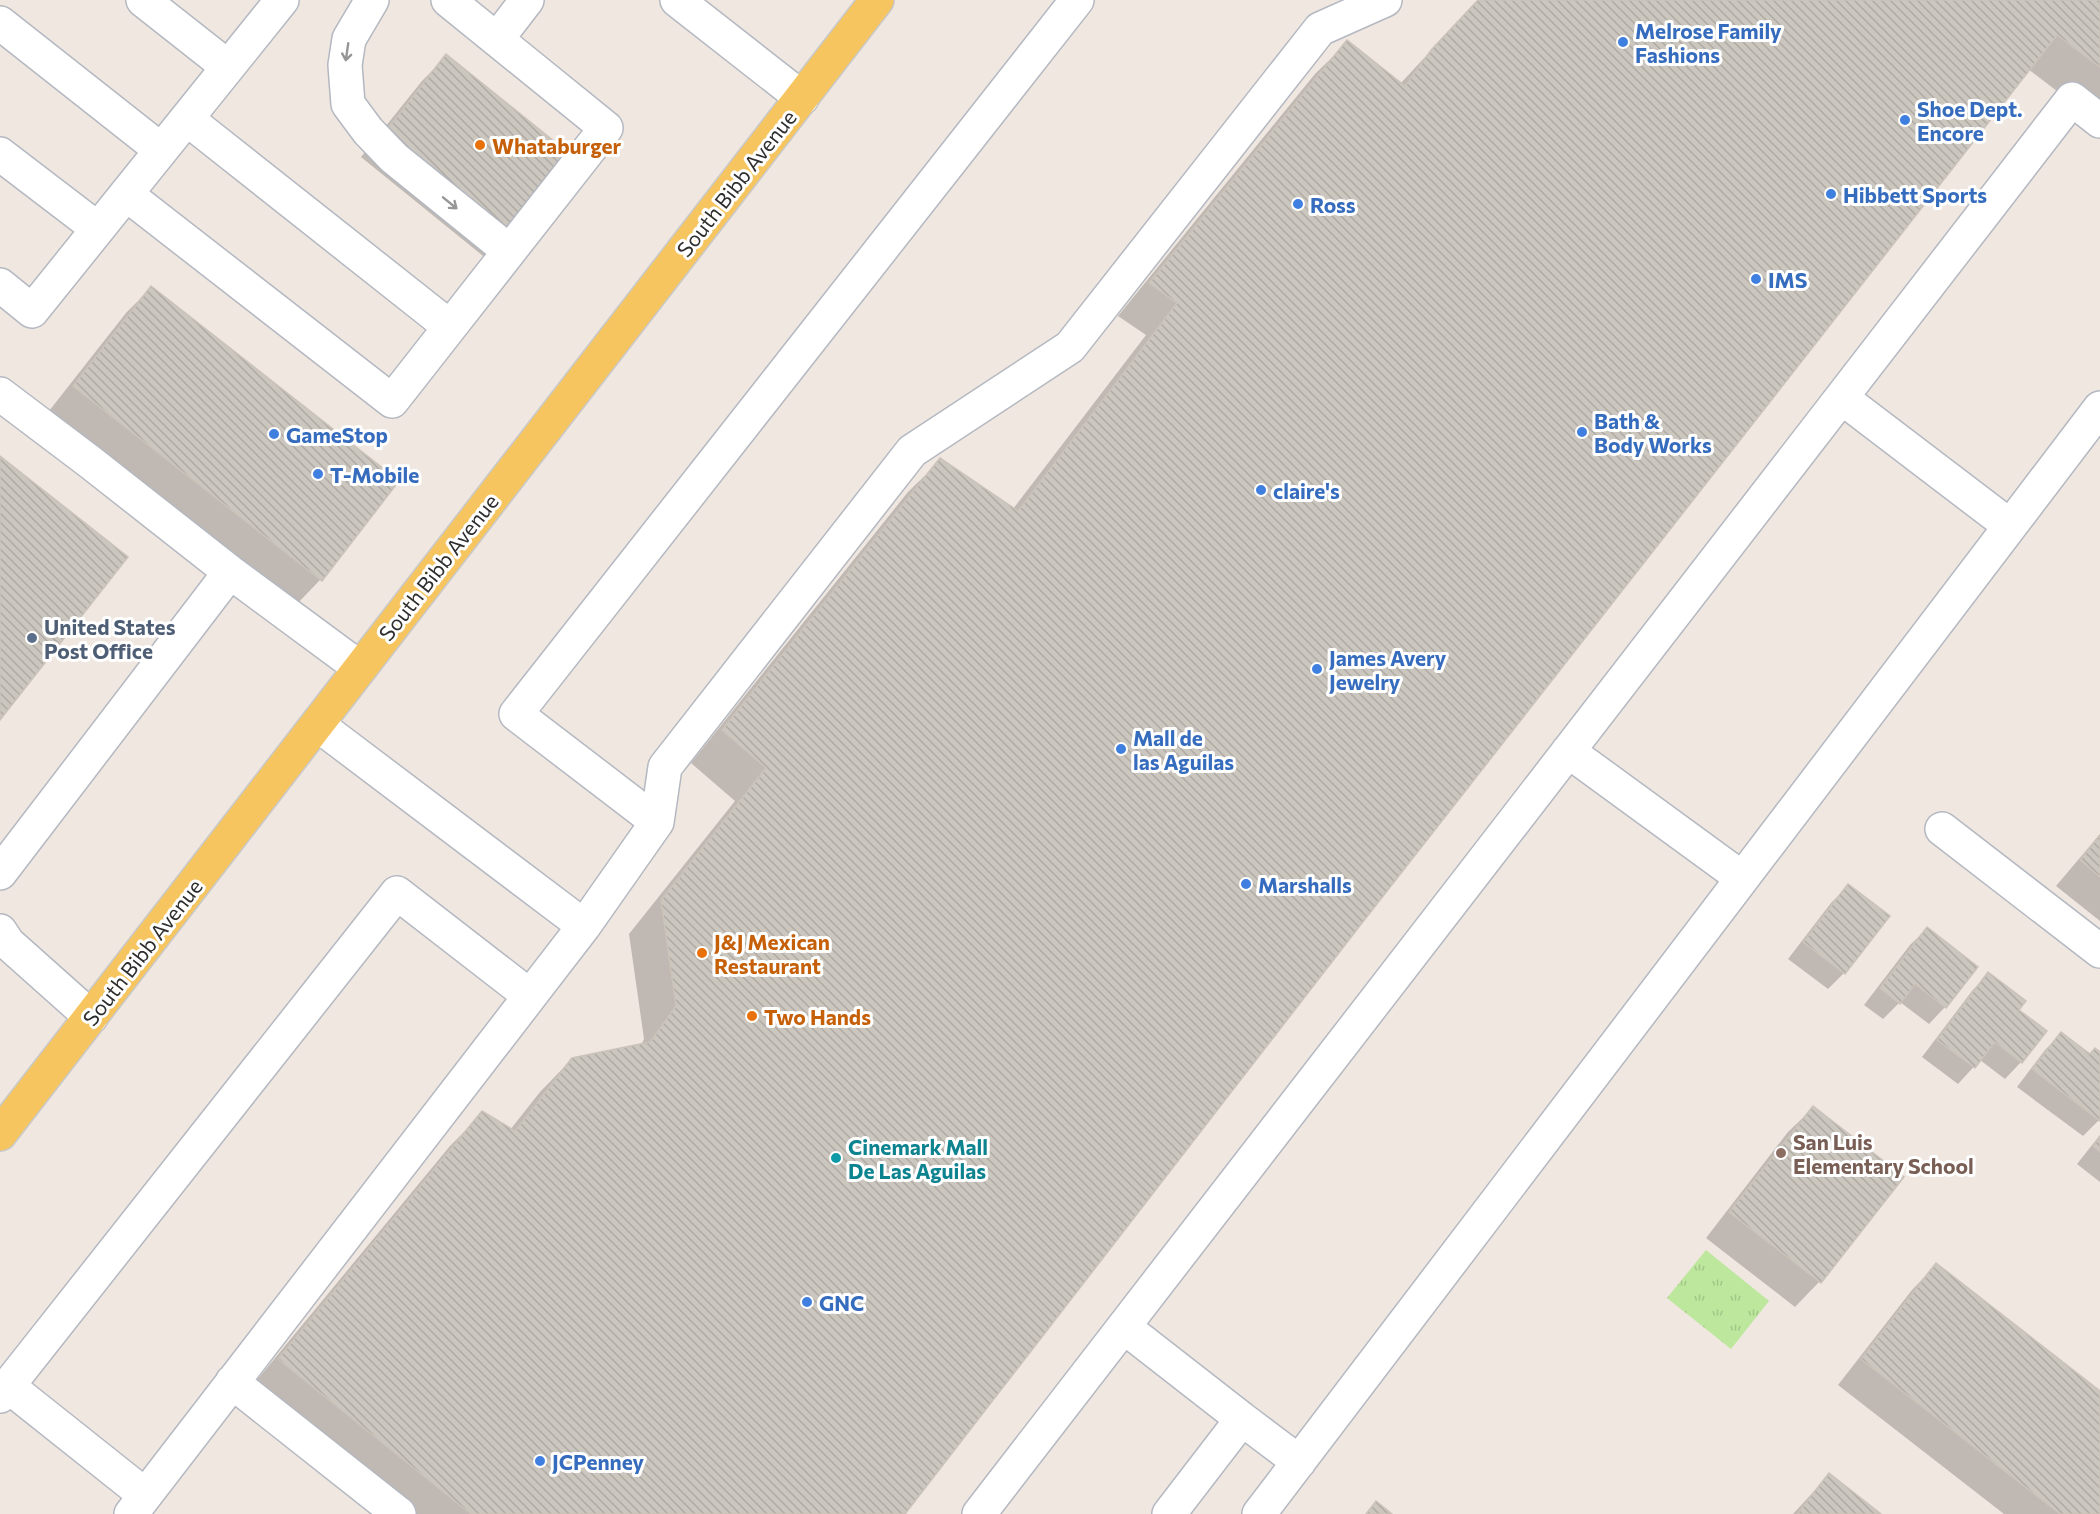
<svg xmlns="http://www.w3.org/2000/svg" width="2100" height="1514" font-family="Commissioner,sans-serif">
<defs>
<pattern id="park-tufts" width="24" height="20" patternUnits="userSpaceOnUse" patternTransform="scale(1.5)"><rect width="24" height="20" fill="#bce79c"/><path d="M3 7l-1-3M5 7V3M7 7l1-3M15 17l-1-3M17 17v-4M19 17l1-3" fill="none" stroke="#a2c687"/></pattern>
<pattern id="building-back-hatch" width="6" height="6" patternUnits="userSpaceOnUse" patternTransform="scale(1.5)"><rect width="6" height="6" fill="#cbc6be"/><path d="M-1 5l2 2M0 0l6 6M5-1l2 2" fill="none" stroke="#afaaa4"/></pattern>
</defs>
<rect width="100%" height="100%" fill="#efe7e0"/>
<path fill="url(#park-tufts)" d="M1706 1250 1769 1301 1731 1349 1667 1298Z"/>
<path fill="#0003" d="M1478 0H2100V124L2028 69 1361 922 903 1514H399L247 1392 450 1146 483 1113 510 1130 540 1092 572 1059 641 1045 644 1039 629 934 735 801 691 763 908 492 941 460 1013 509 1146 335 1118 316 1315 74 1348 42 1400 84Z
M447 56 488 260 361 157 422 81Z
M151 288 397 482 320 580 296 605 49 411 126 313Z
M2100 834V921L2056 886Z
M1848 886 1844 973 1828 989 1788 959 1831 903Z
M1927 929 1945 1007 1929 1024 1900 1002 1883 1019 1864 1005 1910 945Z
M1988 974 2017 1010 2021 1062 2005 1079 1980 1060 1958 1084 1922 1057 1972 991Z
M2061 1034 2090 1056 2100 1054V1119L2083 1136 2017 1087 2045 1050Z
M1813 1108 1902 1177 1819 1282 1795 1307 1706 1238 1788 1132Z
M2100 1135V1182L2077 1164Z
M1936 1265 2100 1393V1514H2004L1838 1385 1912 1290Z
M1829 1475 1879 1514H1793Z"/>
<path fill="url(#building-back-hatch)" stroke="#cbc3b9" stroke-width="1.5" d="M1478 0H2100V67L2057 35 1362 923 905 1514H471L278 1359 482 1111 515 1131 572 1058 650 1042 676 1006 661 900 766 768 722 730 940 458 1018 511 1177 303 1149 283 1347 40 1405 86 1432 49Z
M446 54 576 159 514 236 385 132Z
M151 286 399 481 322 581 73 386Z
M0 456 128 557 0 720Z
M2100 835V877L2080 860Z
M1848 884 1890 916 1845 974 1803 942Z
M1927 927 1978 967 1946 1008 1915 984 1900 1004 1880 988Z
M1988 972 2026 1001 2019 1010 2047 1031 2022 1063 1995 1042 1975 1068 1937 1040Z
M2061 1032 2090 1054 2095 1048 2100 1052V1121L2032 1069Z
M1813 1106 1904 1177 1821 1283 1729 1212Z
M2100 1137V1152L2093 1146Z
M1936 1263 2100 1391V1514H2060L1861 1359Z
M1829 1473 1881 1514H1797Z
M1376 1501 1392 1514H1366Z"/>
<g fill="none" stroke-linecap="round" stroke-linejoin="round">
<defs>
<path id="minor" d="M143 0 228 67
M372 0 349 39 345 65 348 104 368 131 394 158 509 251
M448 0 606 128 450 327
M677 0 802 98
M0 23 161 150
M497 39 527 0
M0 154 98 229
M126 194 392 401 450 327 187 119
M0 285 32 311 282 0
M0 394 90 462 230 572 360 668
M1842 398 2010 526
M318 725 584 926
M1568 751 1742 878
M657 822 516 714 1077 0
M1942 829 2100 951
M0 873 230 572
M0 931 8 943 91 1017
M1124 1327 1242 1419
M232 1382 399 1514
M8 1386 145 1495
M0 1396 397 893 530 996
M131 1514 584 926 657 822 665 767 912 451 1070 347 1320 29 1385 0
M979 1514 2072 99 2100 121
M1169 1514 1242 1419 1299 1462
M1259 1514 2100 408"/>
<path id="major" d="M0 1134 877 0"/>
</defs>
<use href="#minor" stroke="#b4b8c1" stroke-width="36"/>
<use href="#major" stroke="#c9c9c9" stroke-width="36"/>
<use href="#minor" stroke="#fff" stroke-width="33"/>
<use href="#major" stroke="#f6c55f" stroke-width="33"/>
</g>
<defs><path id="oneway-shaft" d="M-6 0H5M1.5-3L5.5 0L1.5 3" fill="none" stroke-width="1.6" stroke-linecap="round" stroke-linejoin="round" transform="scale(1.5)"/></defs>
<g stroke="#969696">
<use href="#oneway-shaft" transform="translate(347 52) rotate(98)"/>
<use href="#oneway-shaft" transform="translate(450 203) rotate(39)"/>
</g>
<g fill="#3f7fe0" stroke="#fff" stroke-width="2">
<circle cx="1623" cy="42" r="6"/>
<circle cx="1905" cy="120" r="6"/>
<circle cx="1831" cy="194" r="6"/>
<circle cx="1298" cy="204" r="6"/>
<circle cx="1756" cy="279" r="6"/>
<circle cx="1582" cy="432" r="6"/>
<circle cx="274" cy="434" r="6"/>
<circle cx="318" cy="474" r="6"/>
<circle cx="1261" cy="490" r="6"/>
<circle cx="1317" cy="669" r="6"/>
<circle cx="1121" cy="749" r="6"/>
<circle cx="1246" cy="884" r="6"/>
<circle cx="807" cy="1302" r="6"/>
<circle cx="540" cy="1461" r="6"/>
</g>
<g fill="#e8710a" stroke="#fff" stroke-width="2">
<circle cx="480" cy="145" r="6"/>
<circle cx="702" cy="953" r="6"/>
<circle cx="752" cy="1016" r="6"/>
</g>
<circle fill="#5c6f8a" stroke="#fff" stroke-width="2" cx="32" cy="638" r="6"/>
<circle fill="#8d6e63" stroke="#fff" stroke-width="2" cx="1781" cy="1153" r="6"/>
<circle fill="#0f9aa8" stroke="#fff" stroke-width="2" cx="836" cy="1158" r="6"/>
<g text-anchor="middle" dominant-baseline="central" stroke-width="6" stroke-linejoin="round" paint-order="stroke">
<g font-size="21" font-weight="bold" fill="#366cbe" stroke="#fff" text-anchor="start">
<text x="1635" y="30">Melrose Family<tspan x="1635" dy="24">Fashions</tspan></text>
<text x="1917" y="108">Shoe Dept.<tspan x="1917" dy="24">Encore</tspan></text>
<text x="1843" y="194">Hibbett Sports</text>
<text x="1310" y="204">Ross</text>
<text x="1768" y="279">IMS</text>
<text x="1594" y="420">Bath &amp;<tspan x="1594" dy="24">Body Works</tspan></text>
<text x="286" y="434">GameStop</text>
<text x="330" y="474">T-Mobile</text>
<text x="1273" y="490">claire's</text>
<text x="1329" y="657">James Avery<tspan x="1329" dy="24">Jewelry</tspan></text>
<text x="1133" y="737">Mall de<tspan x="1133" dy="24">las Aguilas</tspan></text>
<text x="1258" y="884">Marshalls</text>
<text x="819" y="1302">GNC</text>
<text x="552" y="1461">JCPenney</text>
</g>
<g font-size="21" font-weight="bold" fill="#c56008" stroke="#fff" text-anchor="start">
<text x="492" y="145">Whataburger</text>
<text x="714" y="941">J&amp;J Mexican<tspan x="714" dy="24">Restaurant</tspan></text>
<text x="764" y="1016">Two Hands</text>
</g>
<g font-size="21" fill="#2e2e2e" stroke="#fff">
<text transform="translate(736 183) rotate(-52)">South Bibb Avenue</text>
<text transform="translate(438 567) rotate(-52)">South Bibb Avenue</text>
<text transform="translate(142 952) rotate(-52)">South Bibb Avenue</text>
</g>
<g font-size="21" font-weight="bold" fill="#4e5e75" stroke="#fff" text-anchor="start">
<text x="44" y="626">United States<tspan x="44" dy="24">Post Office</tspan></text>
</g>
<g font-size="21" font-weight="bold" fill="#785e54" stroke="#fff" text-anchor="start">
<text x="1793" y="1141">San Luis<tspan x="1793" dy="24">Elementary School</tspan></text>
</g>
<g font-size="21" font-weight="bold" fill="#0d838f" stroke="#fff" text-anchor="start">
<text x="848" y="1146">Cinemark Mall<tspan x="848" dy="24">De Las Aguilas</tspan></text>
</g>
</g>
</svg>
